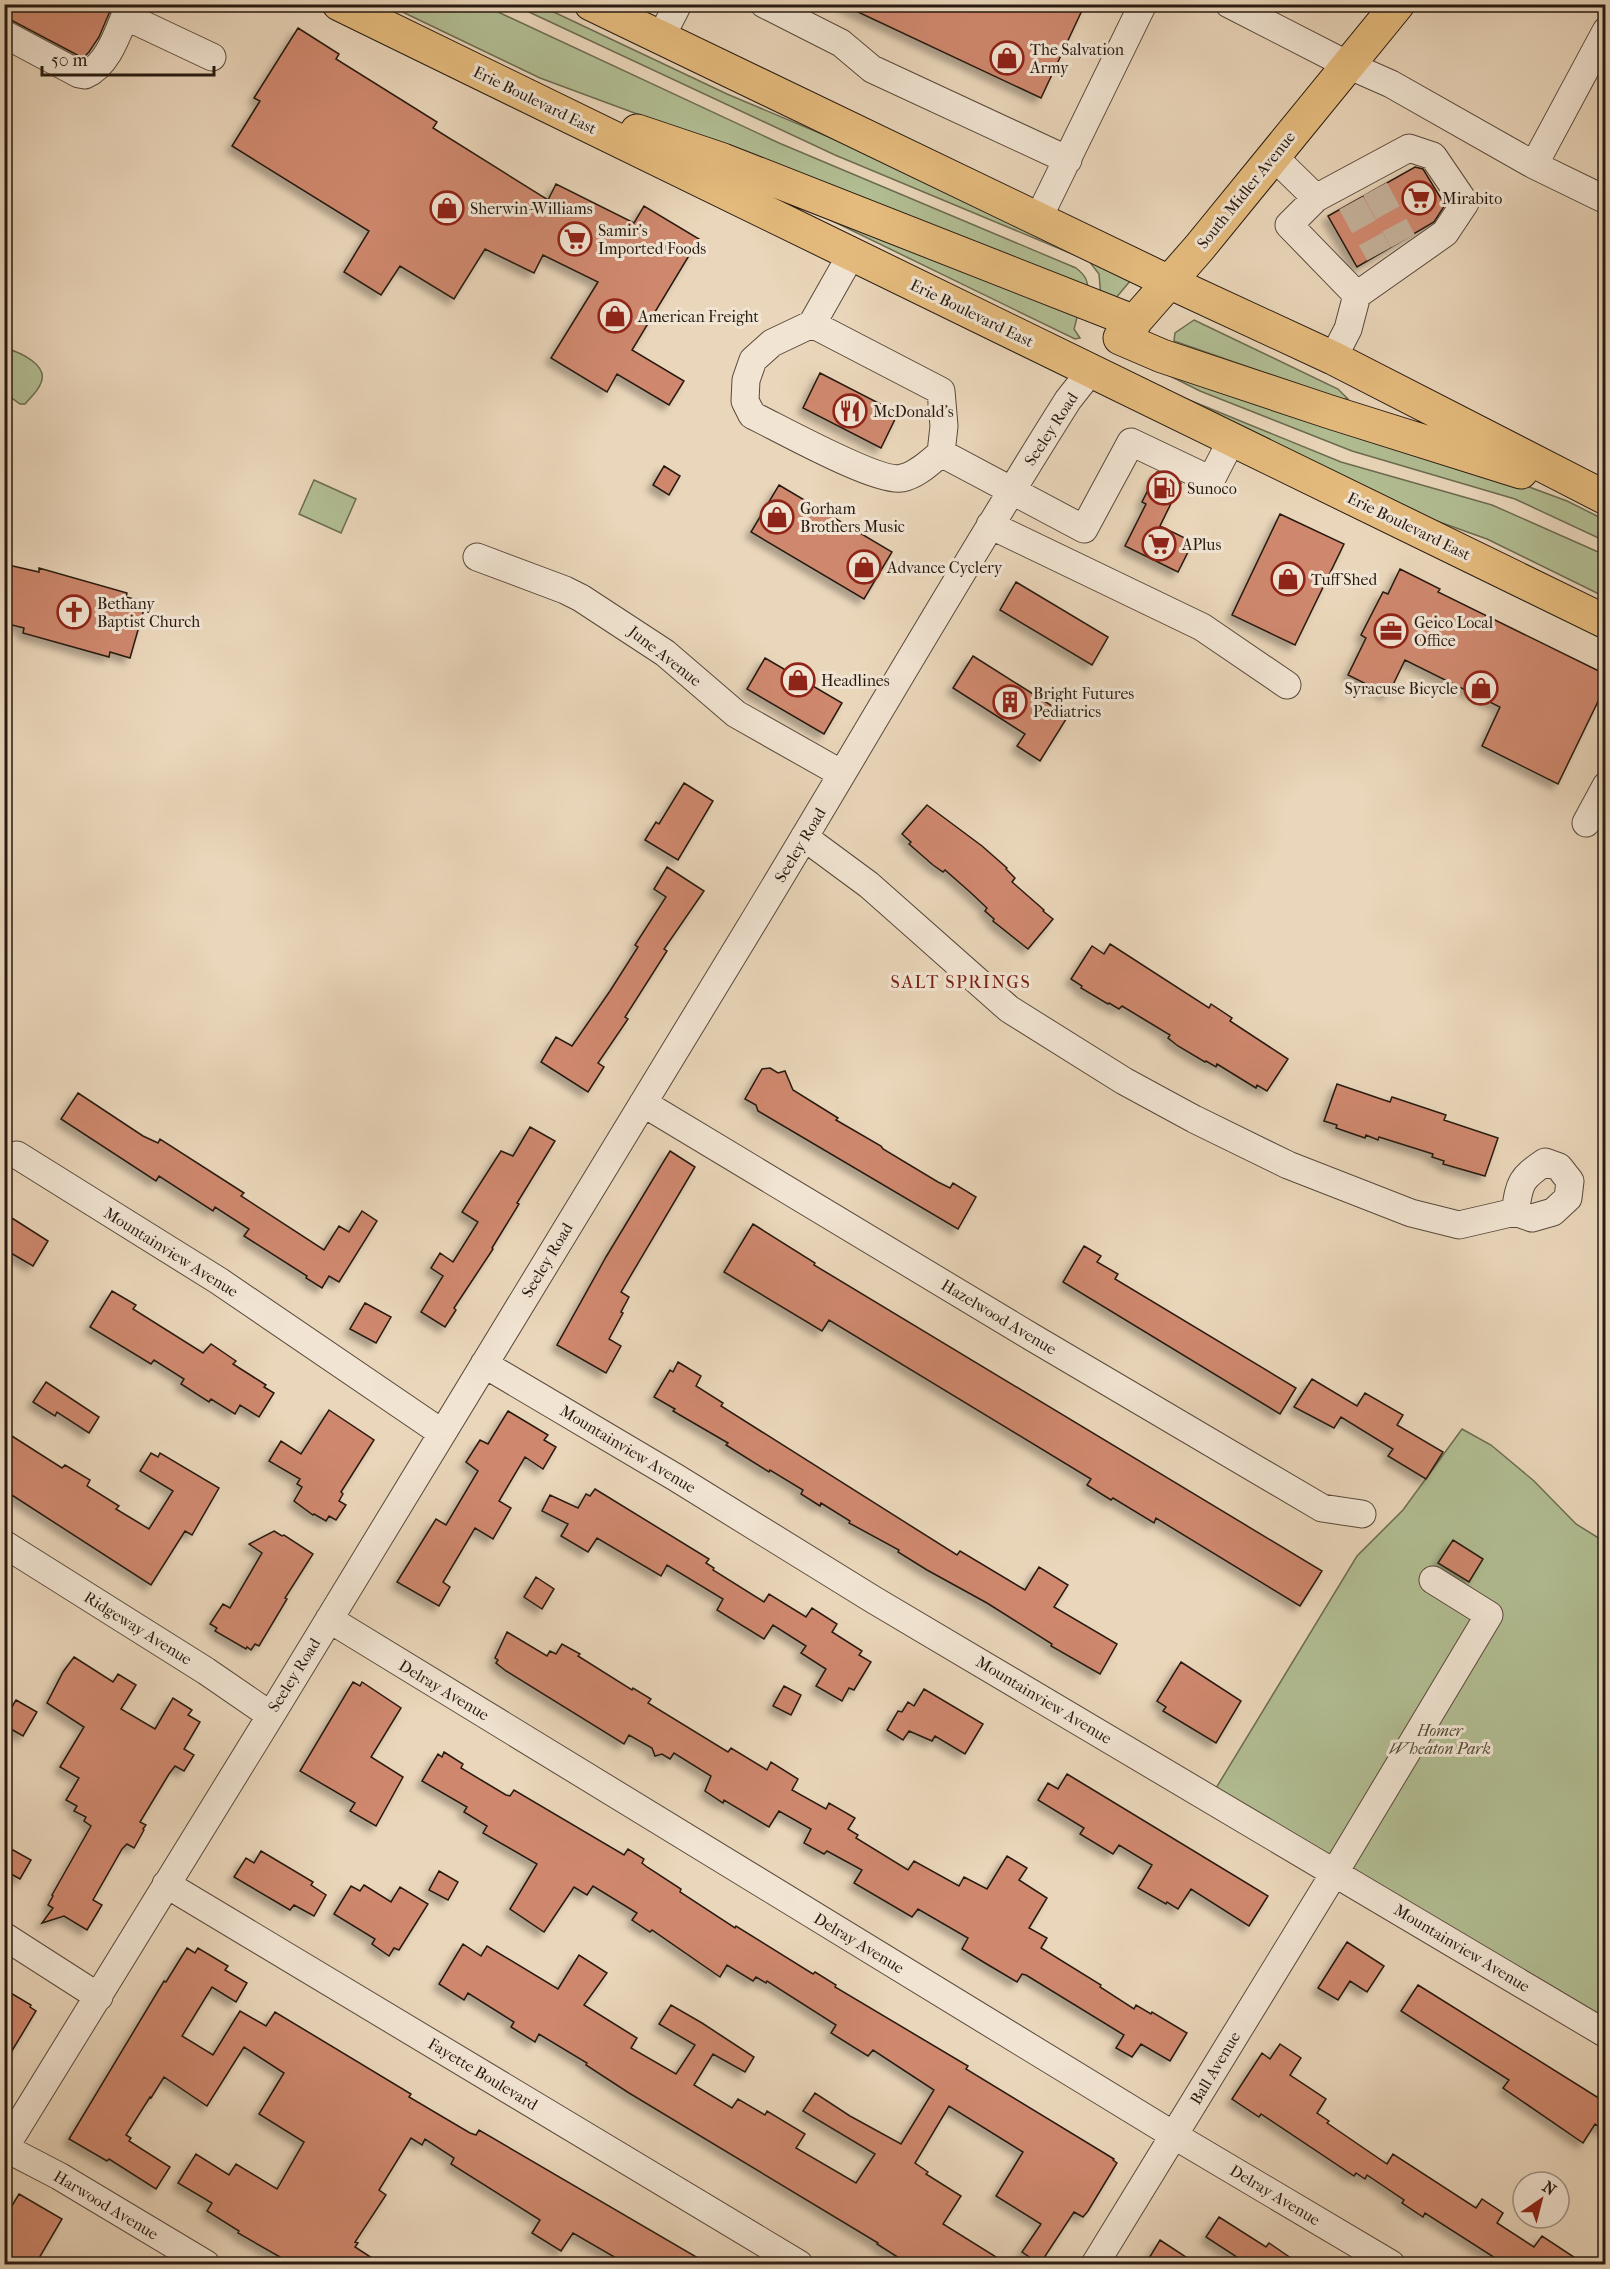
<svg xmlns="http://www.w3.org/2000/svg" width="1610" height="2269" font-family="'IM FELL French Canon',serif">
<defs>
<filter id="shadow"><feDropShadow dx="-5.5" dy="5.5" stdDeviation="3" flood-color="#0004"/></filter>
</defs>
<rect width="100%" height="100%" fill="#ead6ba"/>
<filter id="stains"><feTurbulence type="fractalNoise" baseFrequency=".00333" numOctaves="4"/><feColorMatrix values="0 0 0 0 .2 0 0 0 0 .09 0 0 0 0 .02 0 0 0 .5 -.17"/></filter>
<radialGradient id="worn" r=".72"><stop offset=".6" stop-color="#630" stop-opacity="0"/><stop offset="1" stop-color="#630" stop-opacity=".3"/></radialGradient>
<path fill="#b2be93" stroke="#6c6c52" stroke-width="1.5" d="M388 5H483L779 143 1076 268C1085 275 1088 280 1088 291L756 158 540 78Z
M514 5H539L727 94 869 154 1131 280 1115 299 1101 298 1099 274 1089 261 835 155Z
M777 194 1079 310 1074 329 1080 338 1075 339Z
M1194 320 1338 389 1348 399H1340L1174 341 1175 333Z
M5 348C19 352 51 365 40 385 37 392 30 398 25 404H20L5 393Z
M1152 367 1502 477 1567 501 1605 520V541L1515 499 1352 451 1200 391Z
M1141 377 1172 393 1341 462 1492 505 1605 555V597L1487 539 1417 514 1138 381Z
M314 480 356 499 341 533 299 514Z
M1462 1429 1491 1445 1534 1481 1576 1524 1605 1542V2034L1210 1798 1357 1556 1403 1510Z"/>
<path fill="#cf886e" stroke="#271a11" stroke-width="1.5" filter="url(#shadow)" d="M4 4H113L99 37 89 52 83 58 11 20 4 18Z
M841 4H1085L1041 98Z
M298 28 339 54 336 59 437 122 433 128 548 200 556 184 634 223 644 206 699 239 632 350 684 381 669 405 617 374 607 392 551 358 598 282 543 255 534 273 485 249 454 299 400 266 381 295 344 272 369 231 232 146 260 101 254 98Z
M1415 167 1423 169 1445 205 1434 222 1357 267 1328 216Z
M820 373 898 413 881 448 803 408Z
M664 466 680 476 669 495 653 485Z
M1157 472 1181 483 1160 526 1193 542 1178 572 1125 546 1146 504 1142 502Z
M779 485 892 552 864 599 751 532Z
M1280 514 1344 544 1295 645 1232 615Z
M4 564 39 572V568L127 593 126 597 146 602 130 658 110 652 109 657 23 633 24 628 4 623Z
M1400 569 1440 589 1438 592 1605 674V687L1558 784 1482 746 1500 707 1405 660 1388 695 1348 675 1366 638 1361 635 1383 592 1388 594Z
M1016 582 1108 637 1092 665 1000 610Z
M973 656 1068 716 1040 761 1017 746 1025 734 953 688Z
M765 658 842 703 824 734 747 689Z
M684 783 713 801 678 860 645 840 656 822 659 824Z
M927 805 982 846 1007 868 1006 869 1015 878 1012 882 1044 910 1043 911 1053 919 1028 949 993 921 994 919 985 911 987 908 970 892 945 870 943 872 933 865 909 844 911 842 902 834Z
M667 867 704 891 664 949 667 951 625 1017 628 1019 598 1063 604 1067 588 1092 541 1062 556 1037 572 1046 610 991 638 947 635 945 666 897 654 889Z
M1110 944 1209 1008 1211 1004 1232 1018 1230 1021 1288 1059 1267 1091 1257 1085 1256 1088 1217 1064 1216 1067 1206 1061 1205 1062 1178 1046 1168 1038 1170 1035 1122 1006 1119 1009 1109 1003 1108 1004 1081 988 1082 986 1071 979 1092 946 1104 954Z
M770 1068 778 1073 785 1071 793 1090 838 1118 836 1120 881 1146 883 1149 938 1182 950 1188 953 1183 976 1197 958 1229 758 1111 756 1105 745 1099 762 1069Z
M1337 1084 1390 1102 1392 1097 1446 1115 1444 1120 1498 1138 1485 1176 1443 1164 1444 1161 1432 1157 1433 1154 1379 1137 1378 1140 1366 1135 1365 1138 1336 1128 1337 1125 1324 1121Z
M78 1093 143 1136 158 1143 160 1139 244 1193 241 1196 324 1250 339 1226 349 1232 362 1211 377 1221 339 1282 329 1276 322 1288 306 1278 307 1276 244 1236 249 1229 215 1207 213 1211 159 1176 156 1181 61 1119Z
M530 1127 555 1141 517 1203 519 1204 492 1248 493 1249 454 1308 456 1310 445 1327 421 1312 443 1276 431 1268 440 1253 453 1262 478 1222 462 1212 501 1151 513 1156Z
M670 1151 695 1167 621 1292 629 1297 621 1312 623 1313 609 1339 621 1346 606 1373 557 1345 606 1257Z
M4 1213 48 1241 33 1266 4 1249Z
M753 1224 815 1263 814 1265 1322 1571 1300 1606 1156 1518 1154 1523 1113 1498 1111 1500 1087 1485 1091 1479 829 1320 822 1331 724 1272Z
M1084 1246 1101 1256 1097 1262 1118 1274 1115 1279 1296 1388 1280 1414 1063 1282Z
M112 1291 136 1305 133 1309 203 1353 211 1344 236 1361 233 1364 266 1385 264 1387 274 1393 259 1417 240 1405 235 1414 211 1399 209 1402 181 1384 184 1379 154 1360 151 1364 90 1327Z
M365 1303 391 1317 376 1343 350 1329Z
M678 1362 701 1376 696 1386 723 1403 721 1406 957 1555 960 1551 1025 1590 1039 1567 1068 1585 1054 1607 1117 1644 1100 1674 1051 1646 1052 1644 987 1603 927 1570 898 1552 899 1550 849 1523 850 1521 821 1503 820 1506 801 1494 803 1490 770 1470 769 1472 726 1445 728 1443 673 1411 675 1409 654 1397 670 1370 673 1372Z
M1312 1379 1357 1406 1365 1393 1403 1415 1397 1425 1443 1452 1426 1479 1388 1456 1393 1449 1341 1417 1334 1428 1294 1407Z
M46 1382 99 1417 89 1433 57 1412 55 1416 33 1402Z
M329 1410 374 1440 341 1492 343 1494 339 1501 346 1505 336 1520 329 1516 326 1521 314 1514 313 1515 294 1501 302 1487 297 1484 300 1479 269 1461 281 1441 301 1454Z
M508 1411 548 1435 544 1440 556 1447 543 1469 525 1457 499 1501 511 1508 493 1539 475 1528 443 1582 450 1587 439 1606 397 1582 436 1519 446 1525 478 1471 466 1462 480 1440 488 1444Z
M4 1431 62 1468 65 1465 90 1480 87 1486 119 1506 116 1509 149 1529 173 1491 140 1471 151 1453 158 1457 160 1453 219 1488 192 1535 185 1531 151 1585 4 1490Z
M595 1489 709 1559 706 1563 714 1568 713 1570 764 1602 769 1594 806 1617 812 1608 837 1624 832 1632 862 1651 859 1655 871 1662 854 1690 849 1688 842 1701 816 1686 826 1669 801 1653 806 1646 773 1625 764 1639 717 1610 723 1599 667 1565 661 1576 597 1538 588 1552 561 1536 568 1524 542 1511 550 1495 578 1508 586 1494 590 1496Z
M274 1531 282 1536 284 1535 313 1554 285 1598 287 1599 259 1646 255 1644 251 1650 247 1647 246 1649 215 1631 217 1628 210 1624 223 1604 230 1608 262 1553 249 1544Z
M1453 1540 1483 1559 1469 1582 1438 1563Z
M536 1577 554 1589 542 1609 524 1597Z
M507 1632 547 1656 550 1651 556 1654 562 1644 580 1654 578 1656 632 1690 633 1688 651 1699 648 1703 728 1752 731 1748 767 1770 771 1762 798 1779 792 1790 826 1809 829 1803 855 1818 848 1829 858 1835 856 1838 908 1870 914 1861 959 1886 964 1877 987 1889 1007 1856 1027 1868 1019 1880 1047 1898 1029 1928 1047 1938 1041 1948 1101 1985 1100 1987 1134 2009 1136 2005 1151 2014 1152 2012 1187 2033 1170 2061 1141 2044 1132 2057 1116 2048 1124 2035 1026 1975 1022 1974 1017 1982 985 1963 962 1949 968 1938 918 1909 912 1917 854 1883 862 1870 827 1851 824 1854 804 1843 811 1829 779 1811 769 1827 724 1800 723 1803 705 1791 711 1776 674 1753 670 1759 662 1754 655 1756 652 1748 629 1735 624 1744 506 1671 496 1663 498 1660 495 1658Z
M74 1657 113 1682 118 1674 136 1685 121 1709 155 1729 173 1698 192 1710 188 1715 200 1722 184 1749 194 1755 184 1771 175 1766 169 1774 140 1822 146 1825 143 1829 144 1830 134 1848 127 1844 122 1849 93 1900 102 1905 87 1930 64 1916 42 1923 53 1908 48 1905 53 1896 52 1895 91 1826 84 1821 86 1817 74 1811 77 1806 66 1800 79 1778 60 1767 84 1727 47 1703 63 1672Z
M1181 1662 1241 1701 1216 1743 1163 1711 1166 1707 1157 1701Z
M353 1682 360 1686 362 1682 401 1708 371 1757 403 1777 376 1826 350 1811 355 1803 300 1771Z
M784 1686 801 1695 791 1715 773 1706Z
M924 1689 983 1724 965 1754 935 1736 932 1741 909 1731 903 1740 887 1730 898 1711 902 1712 908 1702 914 1706Z
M16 1700 37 1712 23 1736 4 1725V1720Z
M444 1752 463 1764 461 1768 506 1795 510 1796 514 1790 624 1855 628 1849 644 1859 642 1863 647 1867 681 1889 680 1892 735 1928 736 1926 813 1974 815 1972 836 1985 835 1987 968 2066 966 2069 1114 2159 1113 2160 1117 2163 1088 2211 1083 2217 1074 2212 1040 2264 1022 2252 1041 2224 996 2196 1023 2152 949 2106 915 2163 928 2172 926 2174 961 2196 943 2224 1009 2265H910L877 2244 878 2243 629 2093 586 2065 587 2063 539 2034 535 2042 511 2027 514 2022 468 1993 464 2000 439 1984 463 1944 481 1956 487 1946 558 1989 579 1955 607 1973 584 2005 637 2038 631 2048 676 2074 695 2045 659 2024 671 2005 702 2023 754 2057 745 2072 713 2054 694 2085 732 2108 738 2099 765 2115 767 2111 805 2134 796 2148 856 2183 875 2154 803 2111 815 2093 850 2116 901 2144 934 2090 873 2050 868 2056 831 2033 836 2025 767 1981 766 1983 756 1977 753 1981 727 1965 720 1977 652 1930 650 1932 632 1920 637 1913 593 1886 587 1895 574 1887 544 1932 510 1909 537 1864 483 1833 487 1826 464 1812 467 1807 422 1781 438 1754 442 1757Z
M1067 1774 1268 1896 1249 1926 1191 1889 1178 1909 1167 1902 1166 1904 1138 1888 1152 1865 1119 1845 1113 1854 1080 1834 1084 1828 1038 1800 1048 1783 1058 1789Z
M4 1845 31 1860 20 1879 4 1870Z
M261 1851 313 1882 311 1885 326 1895 314 1916 294 1905 290 1910 234 1877 246 1858 254 1863Z
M439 1871 458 1882 448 1900 429 1890Z
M364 1885 391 1902 400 1887 428 1904 399 1950 394 1948 389 1956 372 1944 375 1939 334 1914 351 1886 360 1891Z
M1347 1942 1384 1966 1367 1992 1350 1981 1338 2000 1318 1988Z
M187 1948 195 1953 198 1948 228 1966 225 1970 247 1983 236 2002 212 1987 182 2036 213 2055 240 2011 266 2026 275 2012 411 2094 409 2097 470 2133 476 2135 479 2130 710 2265H628L573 2233 561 2251 532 2233 540 2220 451 2164 454 2158 425 2139 422 2145 411 2138 379 2190 386 2195 355 2242 358 2243 355 2247 383 2265H294L238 2233 239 2231 207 2211 212 2203 178 2183 196 2154 229 2175 236 2164 277 2189 304 2142 259 2114 284 2073 244 2047 207 2106 164 2077 151 2098 150 2097 126 2135 131 2138 129 2141 170 2167 156 2189 109 2159 107 2161 69 2139 164 1981 166 1982Z
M1418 1985 1605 2102V2131L1595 2124 1583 2143 1503 2088 1509 2080 1401 2011Z
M4 1989 31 2005 30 2007 36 2011 4 2064Z
M1280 2044 1301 2058 1290 2075 1326 2099 1317 2113 1329 2121 1327 2123 1387 2164 1393 2154 1476 2208 1482 2199 1503 2213 1497 2223 1534 2247 1542 2236 1586 2265H1506L1425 2213 1423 2217 1402 2203 1404 2200 1367 2175 1365 2179 1356 2173 1354 2176 1261 2114 1259 2117 1232 2099 1262 2053 1270 2059Z
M19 2194 62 2219 35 2265H12L4 2260V2219Z
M1219 2217 1266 2247 1269 2243 1301 2265H1249L1206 2237Z
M1160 2240 1198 2265H1145Z"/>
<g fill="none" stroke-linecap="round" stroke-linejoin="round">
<path stroke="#c3b098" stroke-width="27" stroke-dasharray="27 14" stroke-linecap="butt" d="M1375 189 1403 241
M1351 203 1379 254"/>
<defs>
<path id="minor" d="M764 4 841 43 872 69 1068 160
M1229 4 1348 65 1391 84 1534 165 1606 200
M125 16 212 57
M4 34 79 74 85 75C110 64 119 28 130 4
M661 37 678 4
M1273 156 1316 198 1289 225 1357 295 1348 329 1333 358
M1534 165 1606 31
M1316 198 1409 148 1433 156 1465 203 1445 233 1357 295
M1038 219 1143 4
M812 324 941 391 944 426 941 453C930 462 917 475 902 478 879 484 779 428 752 415L745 401 746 380 753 360 772 343 812 324 851 255
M941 453 1084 529 1131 442 1211 480 1231 441
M990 525 1202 627 1287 685
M477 557 565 590 581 598 665 653 736 714 842 774
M1586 823 1606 786
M804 837 869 885 1009 1009 1124 1081 1194 1119 1288 1165 1411 1213 1459 1225 1515 1212C1520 1182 1520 1179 1545 1162L1559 1167 1570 1181 1568 1198 1553 1212 1532 1218 1515 1212
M643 1103 1030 1336 1322 1508 1362 1514
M17 1155 219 1281 442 1433
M484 1364 675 1477 874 1600 1606 2034
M4 1544 206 1671 270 1715
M329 1619 1175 2136 1391 2264
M166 1884 799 2264
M4 1936 99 1997
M5 2148 59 2176 206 2264
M4 2149C255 1744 502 1336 749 929 856 753 958 574 1068 400L1090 372
M1095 2264 1335 1872 1489 1615 1433 1580"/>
<path id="major" d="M339 4 1606 622
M591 4 1169 282 1333 358 1606 498
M637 131 723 160 1135 322
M1121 337 1199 248 1398 4
M1120 338 1162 356 1330 412 1521 472"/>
</defs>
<use href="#minor" stroke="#58493b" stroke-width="29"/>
<use href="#major" stroke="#271a11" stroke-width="35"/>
<use href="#minor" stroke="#f1e4d2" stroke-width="27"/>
<use href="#major" stroke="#e5bb7d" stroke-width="33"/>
</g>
<defs>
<symbol id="shop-ring" viewBox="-11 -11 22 22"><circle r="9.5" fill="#f1e4d2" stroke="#8f2418" stroke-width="1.5"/><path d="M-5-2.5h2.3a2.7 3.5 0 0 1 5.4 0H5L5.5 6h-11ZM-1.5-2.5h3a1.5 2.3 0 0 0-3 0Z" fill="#8f2418"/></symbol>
<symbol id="supermarket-ring" viewBox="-11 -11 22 22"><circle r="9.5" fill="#f1e4d2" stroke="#8f2418" stroke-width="1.5"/><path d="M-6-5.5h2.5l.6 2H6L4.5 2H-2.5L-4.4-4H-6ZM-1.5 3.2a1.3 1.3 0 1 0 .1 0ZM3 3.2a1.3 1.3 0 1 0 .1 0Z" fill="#8f2418"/></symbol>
<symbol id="restaurant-ring" viewBox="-11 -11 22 22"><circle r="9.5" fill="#f1e4d2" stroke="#8f2418" stroke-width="1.5"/><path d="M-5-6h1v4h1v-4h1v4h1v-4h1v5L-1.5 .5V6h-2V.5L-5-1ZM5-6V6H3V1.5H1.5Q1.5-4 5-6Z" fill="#8f2418"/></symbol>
<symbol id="fuel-ring" viewBox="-11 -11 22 22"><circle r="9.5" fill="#f1e4d2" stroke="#8f2418" stroke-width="1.5"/><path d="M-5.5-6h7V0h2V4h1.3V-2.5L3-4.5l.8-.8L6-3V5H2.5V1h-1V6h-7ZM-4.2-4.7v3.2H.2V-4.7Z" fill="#8f2418"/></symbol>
<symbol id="church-ring" viewBox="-11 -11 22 22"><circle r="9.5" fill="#f1e4d2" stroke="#8f2418" stroke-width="1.5"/><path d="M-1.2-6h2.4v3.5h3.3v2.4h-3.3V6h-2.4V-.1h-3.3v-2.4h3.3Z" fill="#8f2418"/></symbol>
<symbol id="office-ring" viewBox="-11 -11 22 22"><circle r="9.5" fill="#f1e4d2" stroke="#8f2418" stroke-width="1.5"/><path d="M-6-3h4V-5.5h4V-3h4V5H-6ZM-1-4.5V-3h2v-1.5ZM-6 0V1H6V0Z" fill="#8f2418"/></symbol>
<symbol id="building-ring" viewBox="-11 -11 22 22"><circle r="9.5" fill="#f1e4d2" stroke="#8f2418" stroke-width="1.5"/><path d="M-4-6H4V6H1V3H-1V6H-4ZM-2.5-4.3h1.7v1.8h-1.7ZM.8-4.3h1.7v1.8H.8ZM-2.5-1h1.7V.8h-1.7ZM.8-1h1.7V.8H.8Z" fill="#8f2418"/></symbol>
</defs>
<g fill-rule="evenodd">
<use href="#shop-ring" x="988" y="39" width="38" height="38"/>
<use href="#supermarket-ring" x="1400" y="179" width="38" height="38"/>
<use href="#shop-ring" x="428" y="189" width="38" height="38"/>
<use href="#supermarket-ring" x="556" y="220" width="38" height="38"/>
<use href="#shop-ring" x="596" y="297" width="38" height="38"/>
<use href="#restaurant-ring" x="831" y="392" width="38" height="38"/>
<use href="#fuel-ring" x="1145" y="469" width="38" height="38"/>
<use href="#shop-ring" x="758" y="498" width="38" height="38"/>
<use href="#supermarket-ring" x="1140" y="525" width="38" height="38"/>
<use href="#shop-ring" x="845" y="548" width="38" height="38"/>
<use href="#shop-ring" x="1269" y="560" width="38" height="38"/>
<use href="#church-ring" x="55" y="593" width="38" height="38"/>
<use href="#office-ring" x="1372" y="612" width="38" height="38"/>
<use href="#shop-ring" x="779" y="661" width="38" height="38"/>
<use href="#shop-ring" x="1462" y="669" width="38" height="38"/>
<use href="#building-ring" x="991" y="683" width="38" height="38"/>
</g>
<g text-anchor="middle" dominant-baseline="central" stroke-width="6" stroke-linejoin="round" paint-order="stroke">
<g font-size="16" fill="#271a11" stroke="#f1e4d2" text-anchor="start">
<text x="1030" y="49">The Salvation<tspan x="1030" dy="18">Army</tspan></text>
<text x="1442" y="198">Mirabito</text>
<text x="470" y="208">Sherwin-Williams</text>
<text x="598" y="230">Samir's<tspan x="598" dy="18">Imported Foods</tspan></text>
<text x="638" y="316">American Freight</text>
<text x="873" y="411">McDonald's</text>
<text x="1187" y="488">Sunoco</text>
<text x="800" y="508">Gorham<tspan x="800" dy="18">Brothers Music</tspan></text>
<text x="1182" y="544">APlus</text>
<text x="887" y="567">Advance Cyclery</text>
<text x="1311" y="579">Tuff Shed</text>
<text x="97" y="603">Bethany<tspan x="97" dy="18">Baptist Church</tspan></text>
<text x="1414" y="622">Geico Local<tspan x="1414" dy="18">Office</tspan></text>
<text x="821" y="680">Headlines</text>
<text x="1458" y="688" text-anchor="end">Syracuse Bicycle</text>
<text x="1033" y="693">Bright Futures<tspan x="1033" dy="18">Pediatrics</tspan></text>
</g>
<g font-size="16" fill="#271a11" stroke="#f1e4d2">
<text transform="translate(535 100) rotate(26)">Erie Boulevard East</text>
<text transform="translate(1246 190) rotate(-51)">South Midler Avenue</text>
<text transform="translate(972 313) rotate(26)">Erie Boulevard East</text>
<text transform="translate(1051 429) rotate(-57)">Seeley Road</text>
<text transform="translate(1409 526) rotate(26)">Erie Boulevard East</text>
<text transform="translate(665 656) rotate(38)">June Avenue</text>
<text transform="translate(800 845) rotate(-59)">Seeley Road</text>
<text transform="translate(171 1252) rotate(32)">Mountainview Avenue</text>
<text transform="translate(547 1260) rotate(-59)">Seeley Road</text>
<text transform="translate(999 1317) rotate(31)">Hazelwood Avenue</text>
<text transform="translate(628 1449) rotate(31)">Mountainview Avenue</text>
<text transform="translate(138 1628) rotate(32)">Ridgeway Avenue</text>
<text transform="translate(294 1675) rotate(-58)">Seeley Road</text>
<text transform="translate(444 1690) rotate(31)">Delray Avenue</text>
<text transform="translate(1044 1700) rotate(31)">Mountainview Avenue</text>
<text transform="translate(859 1943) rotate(31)">Delray Avenue</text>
<text transform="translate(1462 1948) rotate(31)">Mountainview Avenue</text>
<text transform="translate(1215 2068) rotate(-59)">Ball Avenue</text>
<text transform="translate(483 2074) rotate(31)">Fayette Boulevard</text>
<text transform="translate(1275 2195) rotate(31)">Delray Avenue</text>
<text transform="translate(106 2205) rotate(31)">Harwood Avenue</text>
</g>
<g font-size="16" font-style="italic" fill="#514b38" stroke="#f1e4d2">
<text x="1440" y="1730">Homer<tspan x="1440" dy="18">Wheaton Park</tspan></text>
</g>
<g font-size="18" letter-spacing="1.5" fill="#7a1f14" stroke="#f1e4d2">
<text x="961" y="982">SALT SPRINGS</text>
</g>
</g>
<rect width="1610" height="2269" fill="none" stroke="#ead6ba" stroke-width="24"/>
<rect x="6" y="6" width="1598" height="2257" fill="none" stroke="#271a11" stroke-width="3"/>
<rect x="12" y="12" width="1586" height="2245" fill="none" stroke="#271a11" stroke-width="1.5"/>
<g transform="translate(1541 2200) rotate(35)"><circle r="28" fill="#f1e4d2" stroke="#a09385" stroke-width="1.5"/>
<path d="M0-4.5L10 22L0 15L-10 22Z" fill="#8f2418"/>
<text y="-9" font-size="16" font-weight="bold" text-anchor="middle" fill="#271a11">N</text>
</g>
<path d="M42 66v9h172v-9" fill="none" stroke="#271a11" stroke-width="3"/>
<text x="51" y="66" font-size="18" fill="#271a11" stroke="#f1e4d2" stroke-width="4.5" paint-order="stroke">50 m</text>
<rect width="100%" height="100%" filter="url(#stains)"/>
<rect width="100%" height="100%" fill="url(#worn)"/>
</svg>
